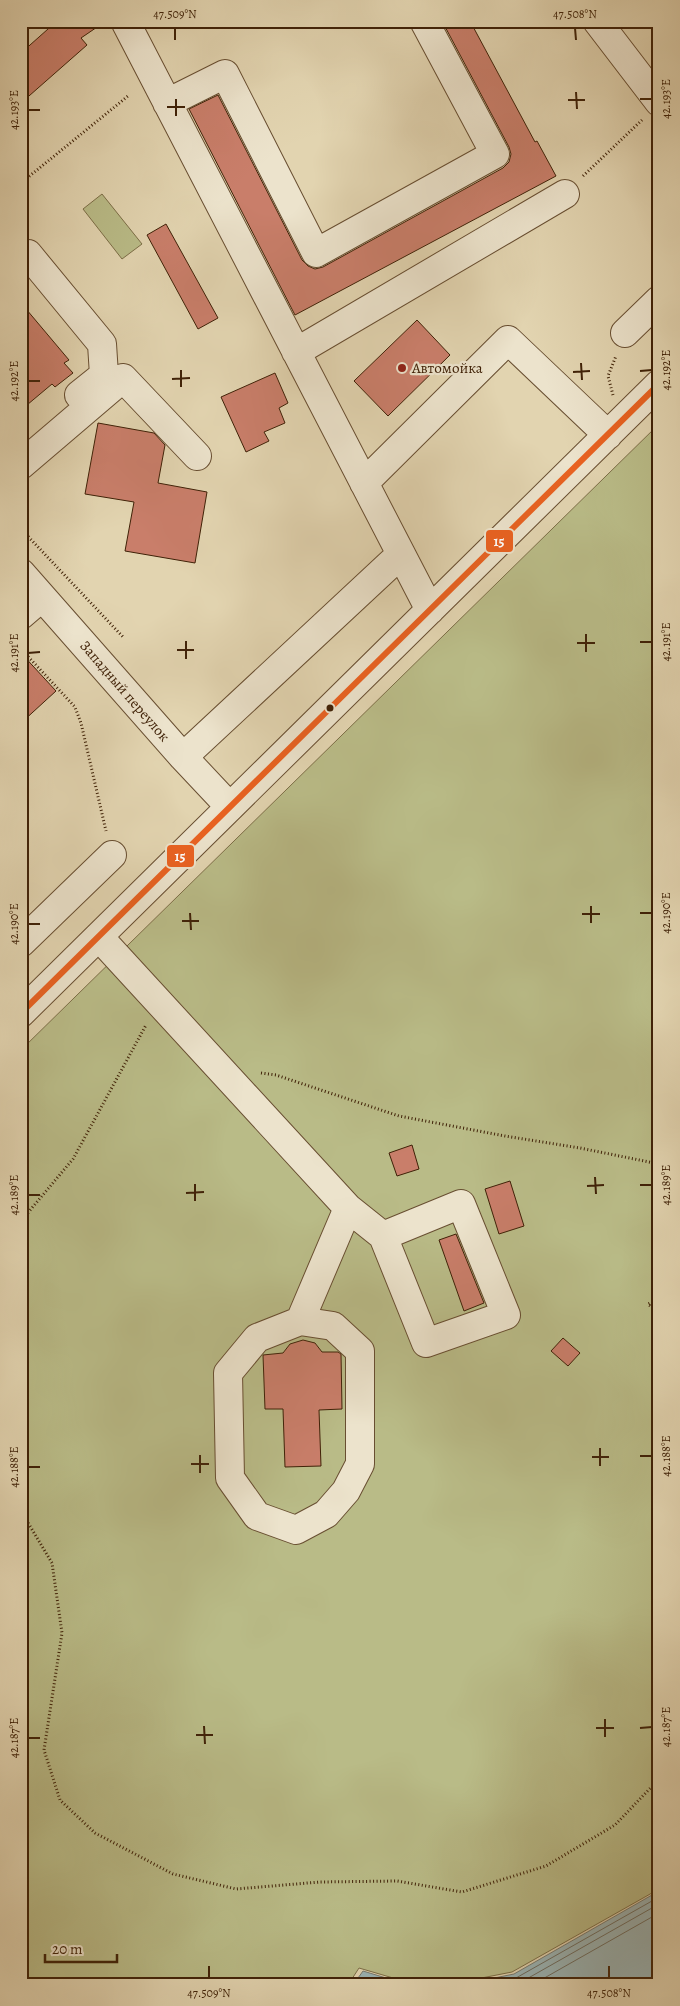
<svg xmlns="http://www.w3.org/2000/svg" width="680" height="2006" font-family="Alegreya,serif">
<rect width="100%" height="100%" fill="#e2d4b0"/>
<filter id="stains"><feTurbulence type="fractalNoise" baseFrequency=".004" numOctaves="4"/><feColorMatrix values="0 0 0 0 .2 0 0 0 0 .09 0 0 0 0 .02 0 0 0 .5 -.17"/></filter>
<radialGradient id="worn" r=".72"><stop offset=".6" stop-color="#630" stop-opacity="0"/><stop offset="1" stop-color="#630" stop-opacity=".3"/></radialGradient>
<path fill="#b9bb87" stroke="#7c6e47" d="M102 194 142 244 122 259 83 209Z
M659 424V1889L512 1972 446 1985H417L359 1968 348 1985H21V1050Z"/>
<path fill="#9ab5b7" stroke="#767a71" d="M659 1891V1985H460L514 1974Z
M363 1971 409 1985H353Z"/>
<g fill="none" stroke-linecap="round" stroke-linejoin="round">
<path stroke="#6c6b5f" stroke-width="1" d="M485 1985 516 1978 659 1897
M516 1985 659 1904
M532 1985 659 1913"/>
</g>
<path fill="#c97e6a" stroke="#3f2107" d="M57 21H106L81 38 87 45 21 103V53Z
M442 21H470L535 142 537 141 556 176 295 315 189 109 218 95 302 260 308 266 315 269 323 267 503 168 509 162 511 154 509 147Z
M166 224 218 318 198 329 147 235Z
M21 303 69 360 64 363 73 373 55 387 52 384 21 410Z
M417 320 450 355 388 416 354 381Z
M275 373 288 403 279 408 285 423 264 432 269 441 246 452 221 397Z
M98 423 154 433 165 445 158 483 207 492 195 563 125 551 134 502 85 494Z
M21 653 56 691 21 723Z
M412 1145 419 1169 397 1176 389 1153Z
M510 1181 524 1226 499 1234 485 1189Z
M456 1234 484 1303 464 1311 439 1240Z
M563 1338 580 1353 568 1366 551 1351Z
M303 1340 315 1343 322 1352H338L341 1354 342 1409 319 1410 321 1466 285 1467 283 1409H265L263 1355 283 1353 290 1344Z"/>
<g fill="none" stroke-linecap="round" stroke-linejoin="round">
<defs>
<path id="minor" d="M129 21 126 23 430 610
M597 21 659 102
M167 103 225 74 316 253 495 154 424 21
M21 254H28L102 344 104 375 79 395
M625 333 659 300
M296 352 565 194
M21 465 123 378 197 456
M364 483 508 340 608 435
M21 573 183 757 230 807
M21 615 42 597
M183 757 401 554
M99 937 348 1208 300 1321 257 1338 228 1373 230 1478 257 1516 296 1530 326 1514 346 1491 360 1464V1351L333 1326 300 1321
M21 943 112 855
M21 1013 659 384
M348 1208 383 1236 461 1204 506 1315 426 1343 383 1236"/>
</defs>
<use href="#minor" stroke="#684e31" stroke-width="30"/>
<path stroke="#3f2107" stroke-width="3" stroke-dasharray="1 2.5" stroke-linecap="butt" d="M583 176 642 120
M21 183 128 96
M613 395 608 376 616 356
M21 529 124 638
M21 649 75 707 81 723 106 831
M261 1073 276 1075 399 1116 505 1136 580 1148 659 1164
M21 1221 73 1159 146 1025
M659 1299 648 1304 659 1314
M21 1511 52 1563 62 1633 44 1750 60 1800 95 1833 173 1874 236 1889 320 1882 397 1881 462 1892 546 1866 615 1825 659 1779"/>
<use href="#minor" stroke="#ece3cc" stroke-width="28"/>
<defs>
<path id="bus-1" d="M21 1013 659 384"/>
</defs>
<use href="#bus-1" stroke="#ece3cc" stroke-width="10"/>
<use href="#bus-1" stroke="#e96221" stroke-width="6"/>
</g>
<path fill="none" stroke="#3f2107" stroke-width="2" d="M175 28V40M575 28 576 40M576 92 577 109M176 99V116M640 99H652M568 100H585M167 107H185M28 110H40M581 363 582 380M181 370V387M640 371 652 370M573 372 590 371M172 379 190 378M28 381H40M586 634V652M186 641V659M640 642H652M577 643H595M177 650H194M28 653 40 652M591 906V923M190 913 191 930M640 913H652M582 914H600M182 921H199M28 924H40M595 1177 596 1194M195 1184V1201M640 1185H652M587 1186 604 1185M186 1193 204 1192M28 1195H40M600 1448V1466M200 1455V1473M640 1456H652M592 1457H609M191 1464H209M28 1467H40M605 1719V1737M204 1726 205 1744M596 1728H614M640 1728 652 1727M196 1735H213M28 1738H40M209 1966V1978M609 1966V1978"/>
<circle fill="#8f2418" stroke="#ece3cc" stroke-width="2" cx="402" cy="368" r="5"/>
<circle fill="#3f2107" stroke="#ece3cc" stroke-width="2" cx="330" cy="708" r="4.5"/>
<g text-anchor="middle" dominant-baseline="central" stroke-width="4.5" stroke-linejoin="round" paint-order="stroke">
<g font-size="15" fill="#3f2107" stroke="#ece3cc" text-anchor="start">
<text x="412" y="368">Автомойка</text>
</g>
<g font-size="15" fill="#3f2107" stroke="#ece3cc">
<text transform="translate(125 691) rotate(49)">Западный переулок</text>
</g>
</g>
<g stroke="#ece3cc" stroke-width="2">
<rect x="485" y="529" width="29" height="24" rx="5" fill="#e96221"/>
<rect x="166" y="844" width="29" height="24" rx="5" fill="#e96221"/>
</g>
<g font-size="14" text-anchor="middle" font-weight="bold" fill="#fff">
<text x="499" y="546">15</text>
<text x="180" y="861">15</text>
</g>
<rect width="680" height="2006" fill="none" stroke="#e2d4b0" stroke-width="55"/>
<path d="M45 1954v8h72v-8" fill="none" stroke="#3f2107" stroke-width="2.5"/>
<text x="52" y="1954" font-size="15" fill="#3f2107" stroke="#ece3cc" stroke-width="4" paint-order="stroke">20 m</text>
<rect x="28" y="28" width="624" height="1950" fill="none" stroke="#3f2107" stroke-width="2"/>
<g font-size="12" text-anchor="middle" fill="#3f2107">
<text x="175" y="18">47.509°N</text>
<text x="575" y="18">47.508°N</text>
<text transform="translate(666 99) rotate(-90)" y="4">42.193°E</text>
<text transform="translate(14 110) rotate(-90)" y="4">42.193°E</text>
<text transform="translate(666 370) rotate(-90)" y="4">42.192°E</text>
<text transform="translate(14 381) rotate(-90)" y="4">42.192°E</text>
<text transform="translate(666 642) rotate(-90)" y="4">42.191°E</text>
<text transform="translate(14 653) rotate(-90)" y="4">42.191°E</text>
<text transform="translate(666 913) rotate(-90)" y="4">42.190°E</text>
<text transform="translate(14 924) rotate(-90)" y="4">42.190°E</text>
<text transform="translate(666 1185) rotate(-90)" y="4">42.189°E</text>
<text transform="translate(14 1195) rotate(-90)" y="4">42.189°E</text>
<text transform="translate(666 1456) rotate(-90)" y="4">42.188°E</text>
<text transform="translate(14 1467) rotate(-90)" y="4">42.188°E</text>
<text transform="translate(666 1727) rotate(-90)" y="4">42.187°E</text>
<text transform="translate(14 1738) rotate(-90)" y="4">42.187°E</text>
<text x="209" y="1997">47.509°N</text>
<text x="609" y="1997">47.508°N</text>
</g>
<rect width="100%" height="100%" filter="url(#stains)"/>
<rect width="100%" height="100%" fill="url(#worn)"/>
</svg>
